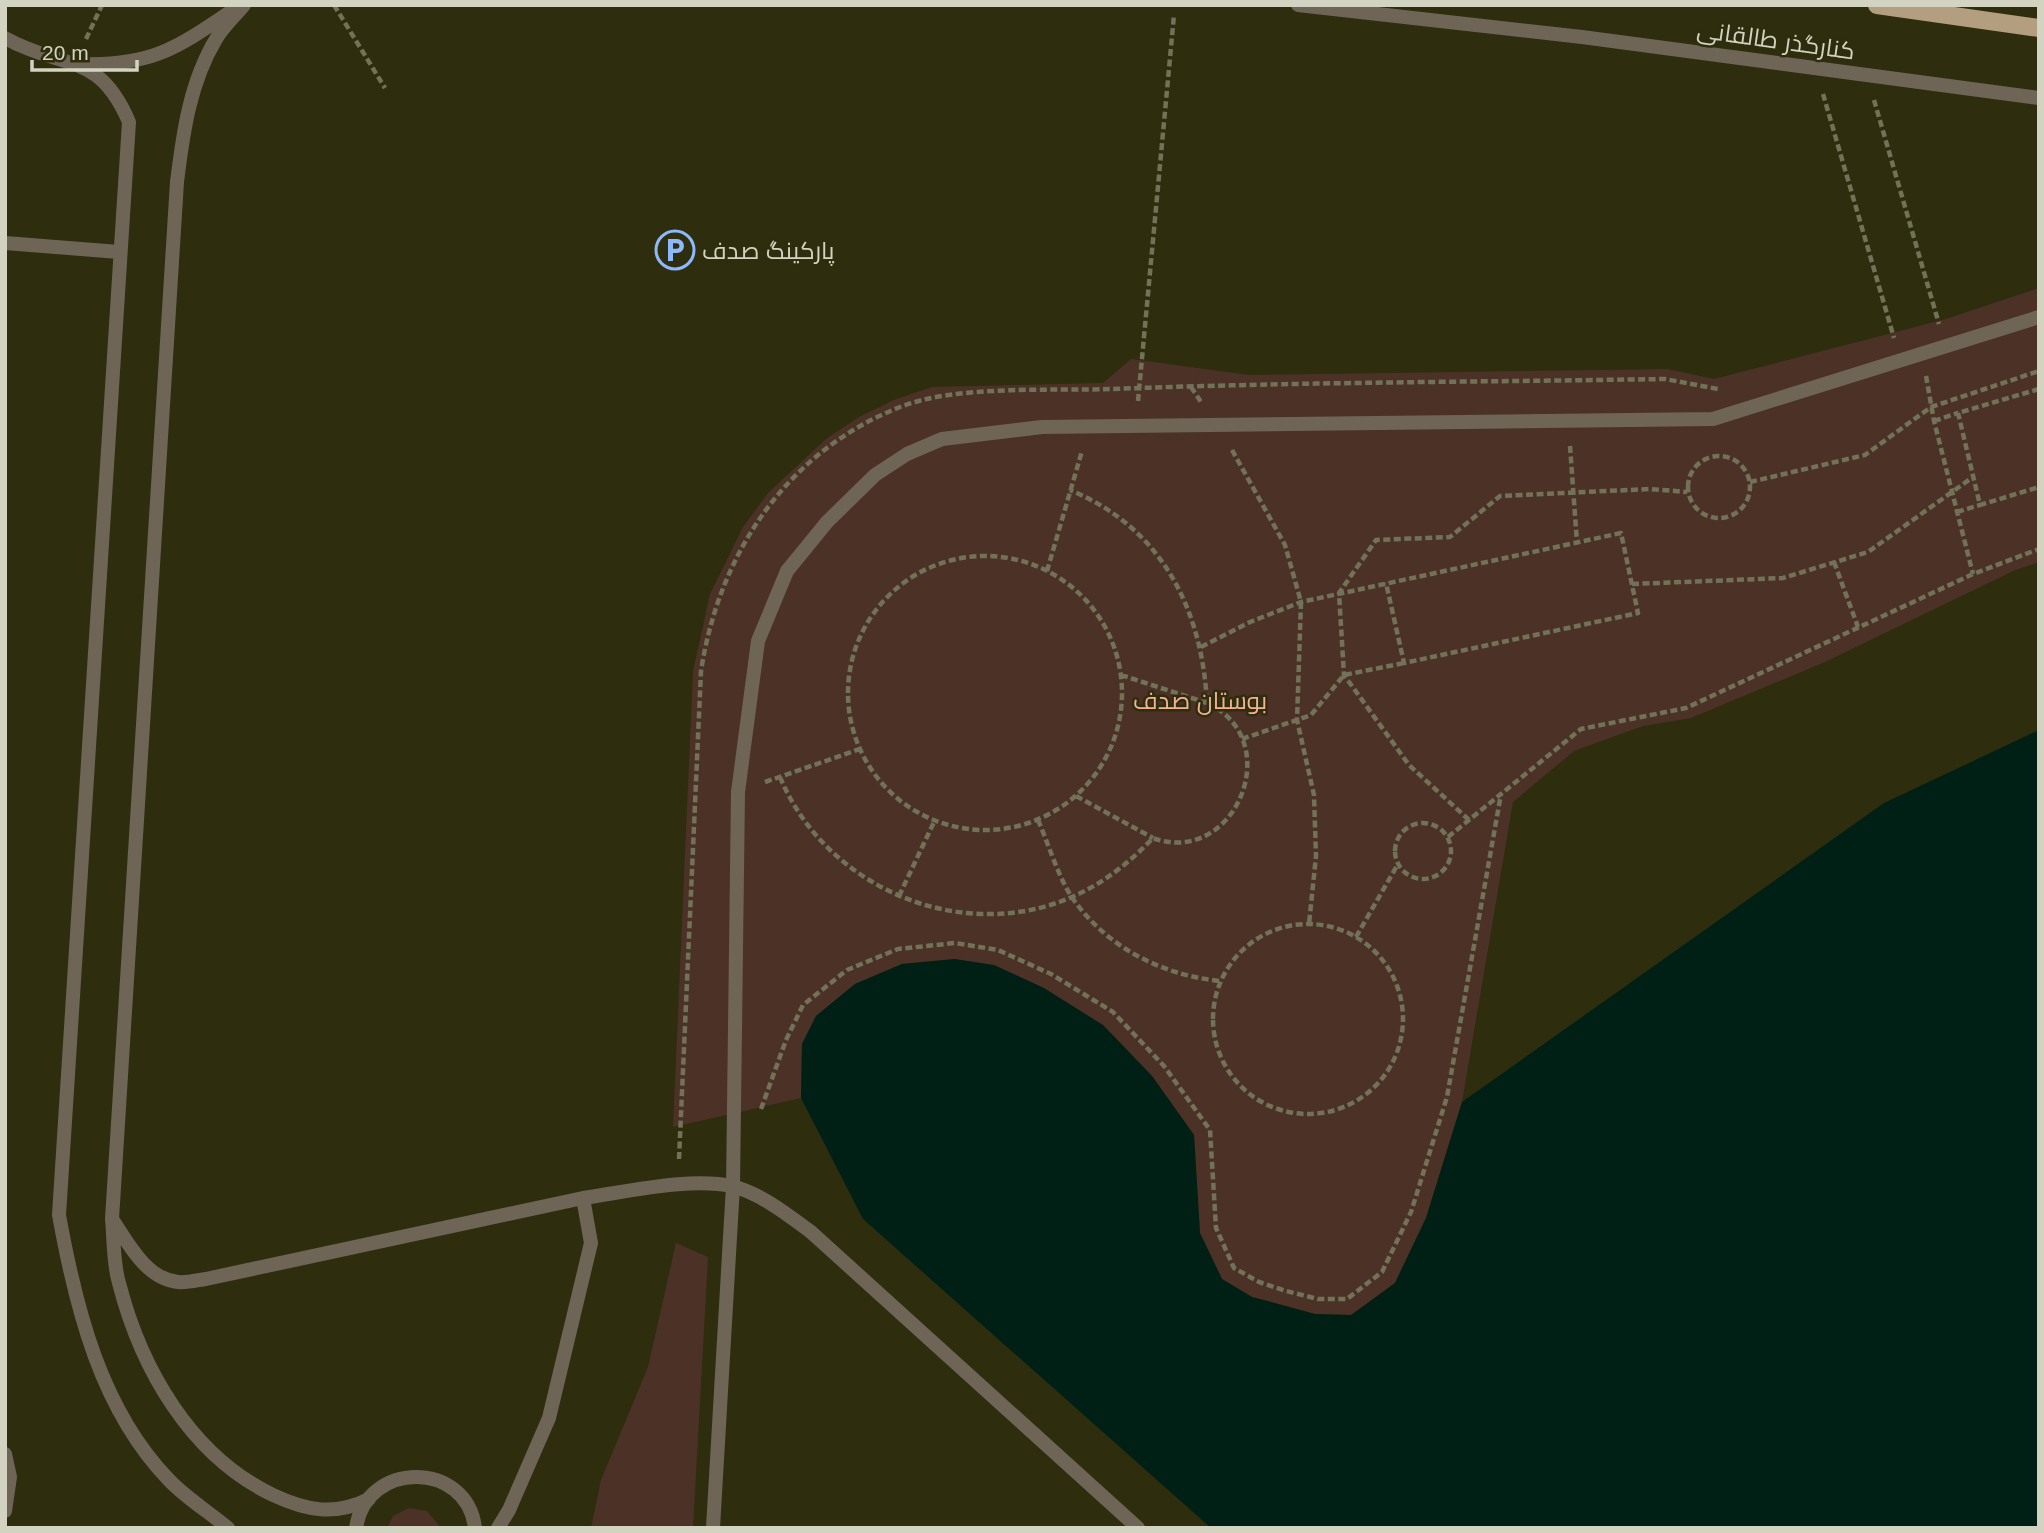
<svg xmlns="http://www.w3.org/2000/svg" width="2044" height="1533" font-family="Arial,Cairo,sans-serif">
<rect width="100%" height="100%" fill="#2e2d0e"/>
<path fill="#4c3226" d="M2039 288V562L2013 571 1825 662 1691 718 1643 726 1574 751 1513 802 1462 1102 1426 1218 1395 1283 1352 1315 1315 1314 1282 1305 1252 1297 1222 1279 1200 1233 1194 1135 1152 1076 1103 1025 955 959 902 964 855 984 816 1016 802 1044 801 1098 673 1127 693 671 710 594 743 527 768 493 826 439 859 417 894 400 932 387 1103 383 1131 359 1249 375 1667 369 1714 379 1946 319Z
M676 1243 708 1257 693 1528H591L601 1480 648 1367Z
M409 1508 427 1511 441 1528H387L393 1516Z"/>
<path fill="#002015" d="M2039 730V1528H1211L863 1219 801 1098 802 1044 816 1016 855 984 902 964 955 959 994 965 1044 988 1103 1025 1152 1076 1194 1135 1200 1233 1222 1279 1252 1297 1282 1305 1315 1314 1351 1315 1395 1283 1426 1218 1462 1102 1884 803Z"/>
<g fill="none" stroke-linecap="round" stroke-linejoin="round">
<path stroke="#727258" stroke-width="4.5" stroke-dasharray="7 3.5" stroke-linecap="butt" d="M334 5 385 88
M86 39 102 5
M1823 94 1894 338
M1874 100 1939 324
M1926 376 1934 421 1973 574
M1191 387 1201 402
M2039 389 1958 413 1980 505 2039 487
M1138 401 1174 15
M1934 421 1958 413
M1570 446 1577 543
M1232 450 1285 545 1301 602 1297 720 1314 795 1316 856 1309 924
M1688 487a31 31 0 1 1 62 0a31 31 0 1 1-62 0Z
M1750 482 1865 455 1931 407 2039 371
M1957 512 1980 505
M848 693a137 137 0 1 1 274 0a137 137 0 1 1-274 0Z
M1834 562 1858 627
M1047 571 1082 451
M1632 584 1783 578 1868 552 1973 477
M1201 647 1250 622 1301 602 1621 533 1638 613 1404 663 1386 583
M1121 675 1207 703
M1242 739 1311 715 1344 675 1404 663
M780 777C826 888 961 945 1072 897 1104 883 1130 862 1153 838 1235 868 1288 740 1207 703 1202 609 1162 528 1070 490
M765 782 860 749
M1076 796 1153 838
M1038 820C1049 845 1058 877 1073 899 1108 948 1162 975 1220 981
M1469 820 1409 765 1344 675 1339 593 1376 540 1450 537 1500 496 1650 489 1687 492
M1395 851a28 28 0 1 1 56 0a28 28 0 1 1-56 0Z
M1448 837 1581 729 1686 708 1973 574 2039 549
M899 896 935 820
M1213 1019a95 95 0 1 1 190 0a95 95 0 1 1-190 0Z
M1356 937 1398 864
M761 1109 786 1040 803 1005 847 970 898 949 955 943 998 950 1051 974 1113 1012 1164 1066 1210 1130 1216 1228 1234 1268 1259 1282 1286 1291 1318 1299H1347L1382 1272 1411 1212 1447 1097 1501 794
M679 1159 701 671C719 554 786 452 900 407 955 385 1050 391 1111 389 1296 382 1481 382 1665 379L1718 389"/>
<path stroke="#6f6557" stroke-width="14" d="M244 5C235 16 223 27 216 39 190 82 183 133 177 182L112 1219C114 1240 113 1263 119 1283 141 1369 191 1456 273 1495 307 1511 335 1516 369 1499
M5 38C64 71 98 50 129 122L59 1215C76 1309 101 1410 169 1480 186 1498 209 1512 228 1528
M82 64C152 66 177 48 233 10
M5 243 119 252
M583 1198C626 1192 690 1177 732 1186 760 1193 788 1215 811 1232L1138 1528
M114 1222C129 1245 147 1279 178 1282 187 1283 198 1280 206 1279L583 1198 591 1243 549 1418 509 1510 498 1528
M5 1454 10 1477 5 1511
M356 1528C366 1460 467 1460 475 1528
M713 1528 733 1186 738 792 758 641 787 571 827 522 875 475 907 454 942 439 1042 427 1713 419 2039 317"/>
<path stroke="#6f6557" stroke-width="14" d="M1298 5 1582 37 2039 98"/>
<path stroke="#b39e80" stroke-width="18" d="M1877 5 2039 28"/>
</g>
<defs>
<symbol id="parking-ring" viewBox="-11 -11 22 22"><circle r="9.5" fill="#2e2d0e" stroke="#8db9fc" stroke-width="1.5"/><path d="M-3.5-5.5H1a3.5 3.5 0 0 1 0 7H-1V5.5H-3.5ZM-1-3.4V-.6H.8a1.4 1.4 0 0 0 0-2.8Z" fill="#8db9fc"/></symbol>
</defs>
<g fill-rule="evenodd">
<use href="#parking-ring" x="653" y="228" width="44" height="44"/>
</g>
<g text-anchor="middle" dominant-baseline="central" stroke-width="5" stroke-linejoin="round" paint-order="stroke">
<g font-size="24" fill="#d3d3c1" stroke="#2e2d0e">
<text transform="translate(1776 40) rotate(8)">کنارگذر طالقانی</text>
</g>
<g font-size="24" fill="#d3d3c1" stroke="#2e2d0e" text-anchor="start">
<text x="702" y="250">پارکینگ صدف</text>
</g>
<g font-size="24" fill="#f3b294" stroke="#2e2d0e">
<text x="1200" y="700">بوستان صدف</text>
</g>
</g>
<rect width="2044" height="1533" fill="none" stroke="#d3d3c1" stroke-width="14"/>
<path d="M32 60v10h105v-10" fill="none" stroke="#d3d3c1" stroke-width="3.5"/>
<text x="42" y="60" font-size="21" fill="#d3d3c1" stroke="#2e2d0e" stroke-width="5" paint-order="stroke">20 m</text>
</svg>
